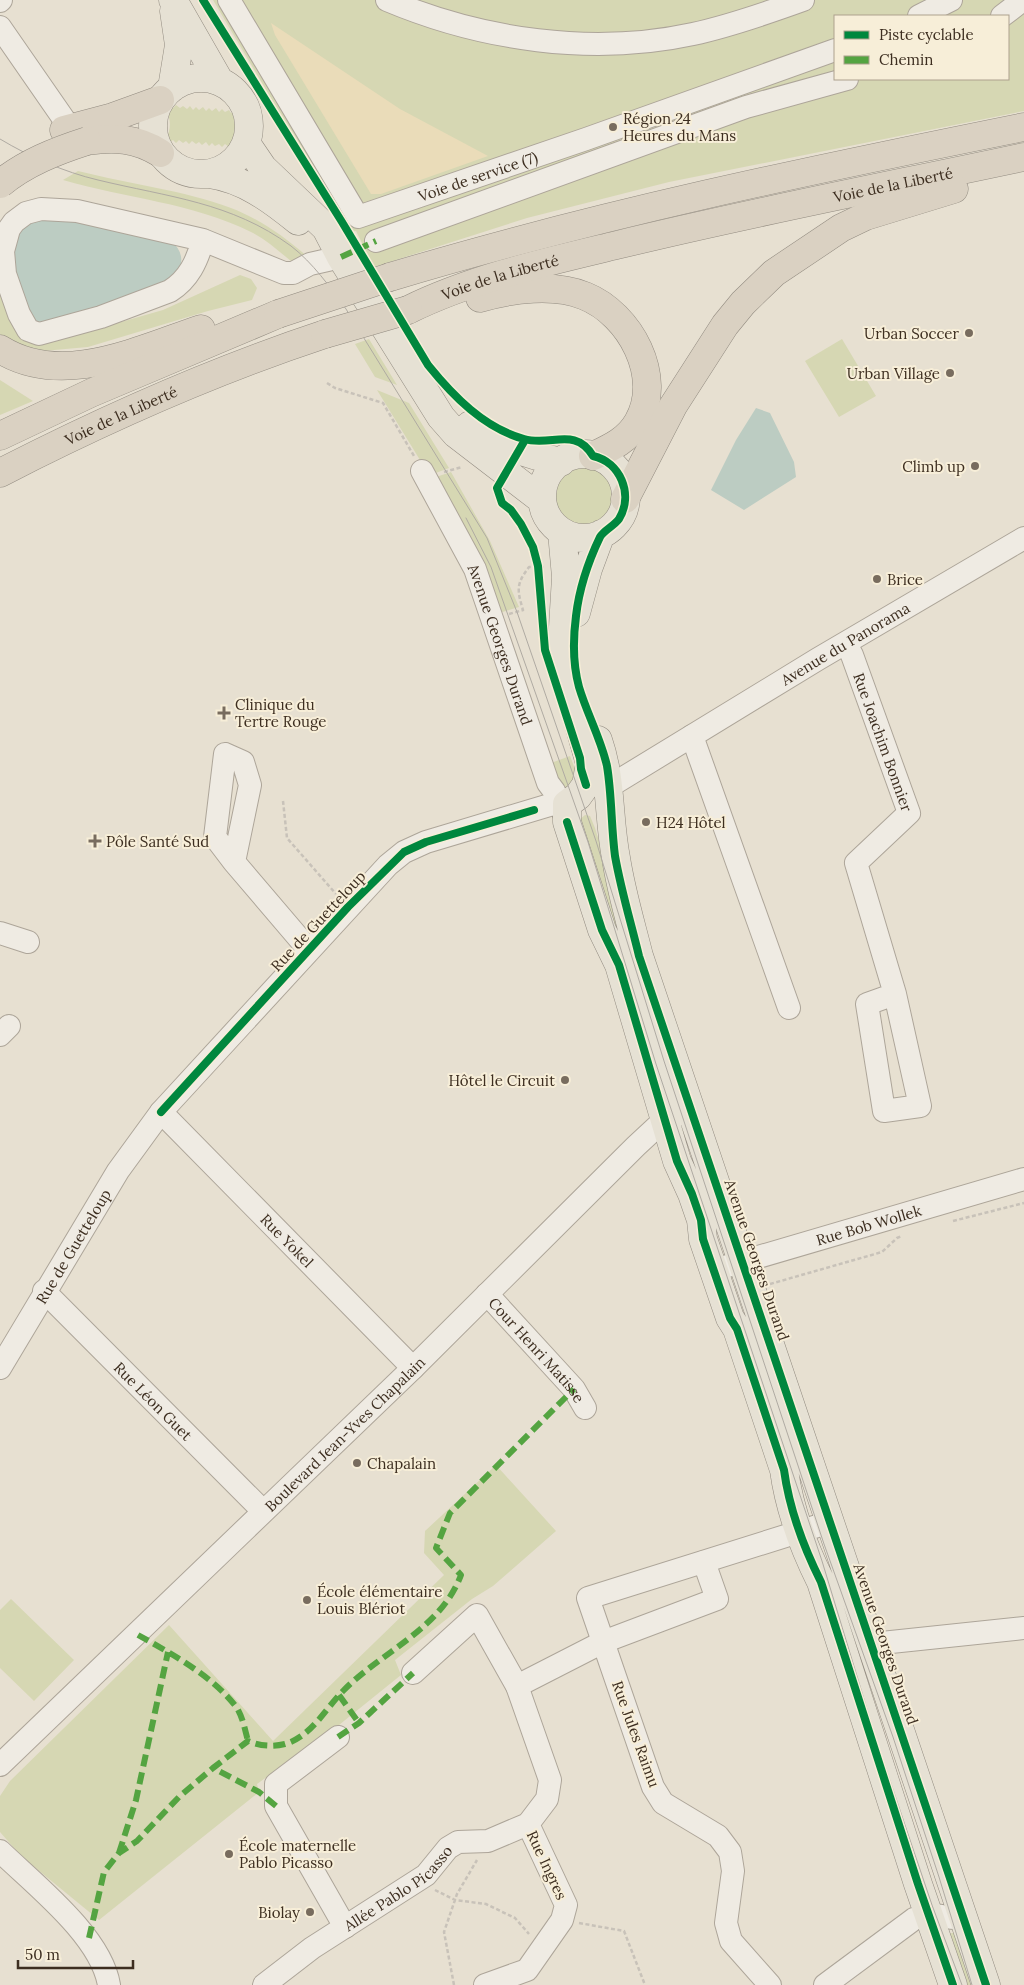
<svg xmlns="http://www.w3.org/2000/svg" width="1024" height="1985" font-family="Lora,serif">
<rect width="100%" height="100%" fill="#e7e0d1"/>
<path fill="#d6d7b3" fill-rule="evenodd" d="M213 0H1024V111L669 182 527 218 374 267 356 231 350 232ZM835 16H1008V79H835Z
M171 105 173 108 176 105 180 108 183 106 187 109 190 106 193 110 196 107 199 110 203 107 206 111 209 108 212 111 216 108 219 112 222 109 225 112 229 110 231 113 233 112 236 132 229 147 225 144 222 147 219 144 215 146 212 143 209 146 206 142 202 145 199 142 196 144 192 141 189 144 186 141 183 143 179 140 176 143 173 140 170 142 171 147 166 138C171 131 171 119 167 113Z
M78 171C129 184 183 190 231 208 260 219 286 238 309 258L298 266C282 255 269 241 251 232 193 203 125 198 63 180Z
M240 275 251 279 257 288 252 300 208 311 88 347 32 352 15 347 0 334V286L79 334 163 310Z
M369 339 397 385 375 377 355 344Z
M842 339 876 396 839 417 805 361Z
M0 380 33 401 0 415Z
M377 390 409 403 449 468 433 474 428 473Z
M550 498a33 33 0 1 1 66 0a33 33 0 1 1-66 0Z
M451 472 490 541 519 607 499 613 436 477Z
M570 756 577 774 569 785 562 790 551 763Z
M585 815 590 816 595 828 680 1101 667 1106 579 820Z
M496 1465 556 1531 493 1586 472 1599 395 1660 401 1675 339 1725 257 1784 259 1792 99 1920 21 1856 0 1832V1796L10 1781 169 1625 273 1741 444 1575 424 1553 425 1531Z
M11 1599 74 1660 34 1701 0 1668V1610Z
M958 1931 975 1985H959L943 1936Z"/>
<path fill="#eadcb9" d="M271 23 400 109 488 156 381 194H371L275 35Z"/>
<path fill="#bcccc2" d="M46 214 171 240C184 253 184 263 175 279L35 329 15 294 10 235Z
M756 408 770 413 794 462 796 477 744 510 711 490 736 440Z"/>
<g fill="none" stroke-linecap="round" stroke-linejoin="round">
<defs>
<g id="minor">
<path id="s1" d="M229 0 358 217 586 139 835 50"/>
<path d="M387 0C482 40 592 56 693 34 730 26 767 13 803 0"/>
<path d="M0 1 1 0"/>
<path d="M919 16 951 0"/>
<path d="M1002 16 1023 0"/>
<path d="M0 27 70 128"/>
<path d="M203 240C197 261 189 279 170 291L101 317 39 334 28 330 19 314 5 274 3 251 9 229 14 222 26 213 41 209 77 211 203 240 284 273H293L310 264 341 257"/>
<path d="M376 241 746 107 847 79"/>
<path id="s2" d="M422 471 475 569 548 783 554 791 564 814"/>
<path id="s3" d="M846 644 852 655 909 813 856 863 895 994 920 1106 884 1111 867 1004 895 994"/>
<path d="M692 736 789 1008"/>
<path id="s4" d="M595 777 601 785 610 786 818 659 1024 538"/>
<path d="M234 862 215 837 225 754 243 762 250 785 234 862 309 950"/>
<path d="M0 933 28 942"/>
<path d="M0 1035 9 1026"/>
<path id="s5" d="M161 1112 413 1368"/>
<path id="s6" d="M714 1270 1024 1179"/>
<path id="s7" d="M44 1291 263 1511"/>
<path id="s8" d="M487 1294 574 1389 585 1408"/>
<path id="s9" d="M0 1368 118 1171 161 1112 388 865 404 852 426 842 573 798"/>
<path d="M872 1644 1024 1628"/>
<path d="M517 1686 603 1642 717 1599 704 1562"/>
<path d="M338 1737 276 1784V1806L345 1927"/>
<path id="s10" d="M0 1765 413 1368 636 1146 664 1120 680 1114"/>
<path d="M0 1851C35 1885 101 1936 109 1985"/>
<path id="s11" d="M264 1985 312 1948 426 1875 448 1848 458 1842 488 1841 528 1824 547 1799 550 1780 517 1686 477 1615 413 1673"/>
<path d="M485 1985 527 1970 562 1920 566 1905 528 1824"/>
<path d="M770 1985 731 1941 726 1923 733 1871 730 1852 718 1836 663 1803 653 1787 588 1598 830 1522"/>
<path d="M825 1985 914 1919C939 1909 940 1920 964 1918"/>
</g>
<path id="major" d="M173 0 220 82
M153 126a48 48 0 1 1 96 0a48 48 0 1 1-96 0Z
M172 88 179 45 174 11
M246 143 263 168 326 228 341 257 441 417 456 434 542 500
M209 174C244 179 271 199 298 221
M470 425C498 445 528 455 561 462
M542 496a42 42 0 1 1 84 0a42 42 0 1 1-84 0Z
M562 532 566 577 563 627V667L590 764 586 785 578 796 567 804V822L602 930 619 965 677 1161 692 1194 701 1220 703 1239 730 1318 737 1329 784 1470C789 1507 804 1548 821 1582L918 1884 953 1985
M576 613 588 569 601 534
M598 740C612 780 608 817 616 858 621 891 631 924 639 956L986 1985"/>
<g id="highway">
<path d="M64 130 113 117 160 100"/>
<path d="M87 141C114 137 136 138 160 153"/>
<path d="M390 277C599 214 811 170 1024 127"/>
<path d="M480 298C512 289 554 283 585 296 630 314 664 377 638 422 628 440 610 448 593 456"/>
<path id="s12" d="M408 310C473 278 546 262 617 245 752 212 888 186 1024 157"/>
<path d="M0 349C62 388 138 350 201 329"/>
<path d="M0 436 91 393 278 314"/>
<path id="s13" d="M0 473C105 419 213 371 325 334"/>
<path d="M625 499 673 406 725 325 743 303 774 273 841 228 866 216 954 189"/>
</g>
</defs>
<use href="#minor" stroke="#ada599" stroke-width="24"/>
<use href="#major" stroke="#928b80" stroke-width="29"/>
<use href="#highway" stroke="#928b80" stroke-width="29"/>
<path stroke="#c8c2b9" stroke-width="2.5" stroke-dasharray="4 2.5" stroke-linecap="butt" d="M327 383 335 388 383 403 414 456
M444 472 462 467
M509 614 523 610C517 590 516 584 529 567H545
M283 801 287 838 336 894
M953 1221 1024 1203
M770 1284 882 1252 897 1238 902 1236
M435 1890 455 1900 486 1904 515 1918 529 1934
M579 1923 624 1931 645 1985
M454 1985 444 1932 457 1894 477 1860"/>
<use href="#minor" stroke="#efebe3" stroke-width="22"/>
<use href="#major" stroke="#e6e1d4" stroke-width="28"/>
<use href="#highway" stroke="#dad1c2" stroke-width="28"/>
<path stroke="#afaaa2" stroke-width="1" d="M0 139C30 157 64 172 98 180 168 197 231 202 291 246 313 263 330 287 346 309L487 538 517 612 596 841 664 1061 824 1544 893 1737 939 1877 972 1985
M466 518 491 567 588 842 656 1064 822 1561 877 1742 932 1905 962 1985"/>
<defs>
<path id="highway-bridge" d="M0 184C25 163 56 151 87 141
M278 314 390 277
M325 334 408 310"/>
</defs>
<use href="#highway-bridge" stroke="#928b80" stroke-width="29" stroke-linecap="butt"/>
<use href="#highway-bridge" stroke="#dad1c2" stroke-width="28"/>
<path stroke="#54a441" stroke-width="6" stroke-dasharray="12 6" stroke-linecap="butt" d="M341 257 376 241
M138 1635C172 1654 213 1676 237 1708 243 1718 245 1730 248 1741
M339 1695 359 1723
M338 1737 359 1723 413 1673
M276 1806 259 1792 213 1768 248 1741C260 1746 272 1747 285 1744 312 1736 325 1709 343 1691 381 1652 441 1629 461 1575L436 1548 450 1513 574 1389
M119 1853 136 1800 168 1652
M89 1938 104 1872 119 1853 137 1841 179 1797 213 1768"/>
<defs>
<path id="cycleway" d="M203 0 342 222 428 365C453 396 484 428 524 439 551 447 575 426 593 456 620 462 634 494 619 519 614 526 604 530 600 537 589 560 579 590 576 616 573 639 573 665 579 687 587 714 601 739 607 766 612 796 611 826 615 856 621 890 631 923 639 956L986 1985
M525 440 497 488 502 503 511 510 521 524 533 547 538 566 545 650 580 758 581 769 586 785
M567 822 602 930 619 965 677 1161 692 1194 701 1220 703 1239 730 1318 737 1329 784 1470C789 1507 804 1548 821 1582L918 1884 953 1985
M161 1112 348 907 404 852 426 842 534 810"/>
</defs>
<use href="#cycleway" stroke="#f7eed8" stroke-width="11"/>
<use href="#cycleway" stroke="#00873e" stroke-width="8"/>
</g>
<g fill="#786c5e" stroke="#f7eed8" stroke-width="2">
<circle cx="613" cy="127" r="5"/>
<circle cx="969" cy="333" r="5"/>
<circle cx="950" cy="373" r="5"/>
<circle cx="975" cy="466" r="5"/>
<circle cx="877" cy="579" r="5"/>
<path d="M221.5 705.5h5v5h5v5h-5v5h-5v-5h-5v-5h5z"/>
<circle cx="646" cy="822" r="5"/>
<path d="M92.5 833.5h5v5h5v5h-5v5h-5v-5h-5v-5h5z"/>
<circle cx="565" cy="1080" r="5"/>
<circle cx="357" cy="1463" r="5"/>
<circle cx="307" cy="1600" r="5"/>
<circle cx="229" cy="1854" r="5"/>
<circle cx="310" cy="1912" r="5"/>
</g>
<g text-anchor="middle" dominant-baseline="central" stroke-width="4" stroke-linejoin="round" paint-order="stroke">
<g font-size="15" fill="#3d2e20" stroke="#f7eed8" text-anchor="start">
<text x="623" y="118">Région 24<tspan x="623" dy="17">Heures du Mans</tspan></text>
<text x="959" y="333" text-anchor="end">Urban Soccer</text>
<text x="940" y="373" text-anchor="end">Urban Village</text>
<text x="965" y="466" text-anchor="end">Climb up</text>
<text x="887" y="579">Brice</text>
<text x="235" y="704">Clinique du<tspan x="235" dy="17">Tertre Rouge</tspan></text>
<text x="656" y="822">H24 Hôtel</text>
<text x="106" y="841">Pôle Santé Sud</text>
<text x="555" y="1080" text-anchor="end">Hôtel le Circuit</text>
<text x="367" y="1463">Chapalain</text>
<text x="317" y="1591">École élémentaire<tspan x="317" dy="17">Louis Blériot</tspan></text>
<text x="239" y="1845">École maternelle<tspan x="239" dy="17">Pablo Picasso</tspan></text>
<text x="300" y="1912" text-anchor="end">Biolay</text>
</g>
<g font-size="15" fill="#3d2e20" stroke="#f7eed8">
<text stroke="none"><textPath href="#s1" startOffset="379">Voie de service (7)</textPath></text>
<text stroke="none"><textPath href="#s12" startOffset="502">Voie de la Liberté</textPath></text>
<text stroke="none"><textPath href="#s12" startOffset="98">Voie de la Liberté</textPath></text>
<text stroke="none"><textPath href="#s13" startOffset="134">Voie de la Liberté</textPath></text>
<text stroke="none"><textPath href="#s4" startOffset="294">Avenue du Panorama</textPath></text>
<text stroke="none"><textPath href="#s2" startOffset="191">Avenue Georges Durand</textPath></text>
<text stroke="none"><textPath href="#s3" startOffset="105">Rue Joachim Bonnier</textPath></text>
<text transform="translate(318 921) rotate(-47)">Rue de Guetteloup</text>
<text stroke="none"><textPath href="#s6" startOffset="161">Rue Bob Wollek</textPath></text>
<text stroke="none"><textPath href="#s5" startOffset="180">Rue Yokel</textPath></text>
<text stroke="none"><textPath href="#s9" startOffset="142">Rue de Guetteloup</textPath></text>
<text transform="translate(757 1260) rotate(71)">Avenue Georges Durand</text>
<text stroke="none"><textPath href="#s8" startOffset="75">Cour Henri Matisse</textPath></text>
<text stroke="none"><textPath href="#s7" startOffset="155">Rue Léon Guet</textPath></text>
<text stroke="none"><textPath href="#s10" startOffset="478">Boulevard Jean-Yves Chapalain</textPath></text>
<text transform="translate(886 1644) rotate(71)">Avenue Georges Durand</text>
<text transform="translate(636 1734) rotate(70)">Rue Jules Raimu</text>
<text transform="translate(547 1865) rotate(65)">Rue Ingres</text>
<text stroke="none"><textPath href="#s11" startOffset="166">Allée Pablo Picasso</textPath></text>
</g>
</g>
<rect x="834" y="15" width="175" height="65" fill="#f7eed8" stroke="#ada18e"/>
<rect x="844" y="31" width="25" height="8" fill="#00873e" stroke="#ada18e"/>
<text x="879" y="40" font-size="15" fill="#3d2e20">Piste cyclable</text>
<rect x="844" y="56" width="25" height="8" fill="#54a441" stroke="#ada18e"/>
<text x="879" y="65" font-size="15" fill="#3d2e20">Chemin</text>
<path d="M18 1960v8h115v-8" fill="none" stroke="#3d2e20" stroke-width="2.5"/>
<text x="25" y="1960" font-size="15" fill="#3d2e20" stroke="#f7eed8" stroke-width="4" paint-order="stroke">50 m</text>
</svg>
